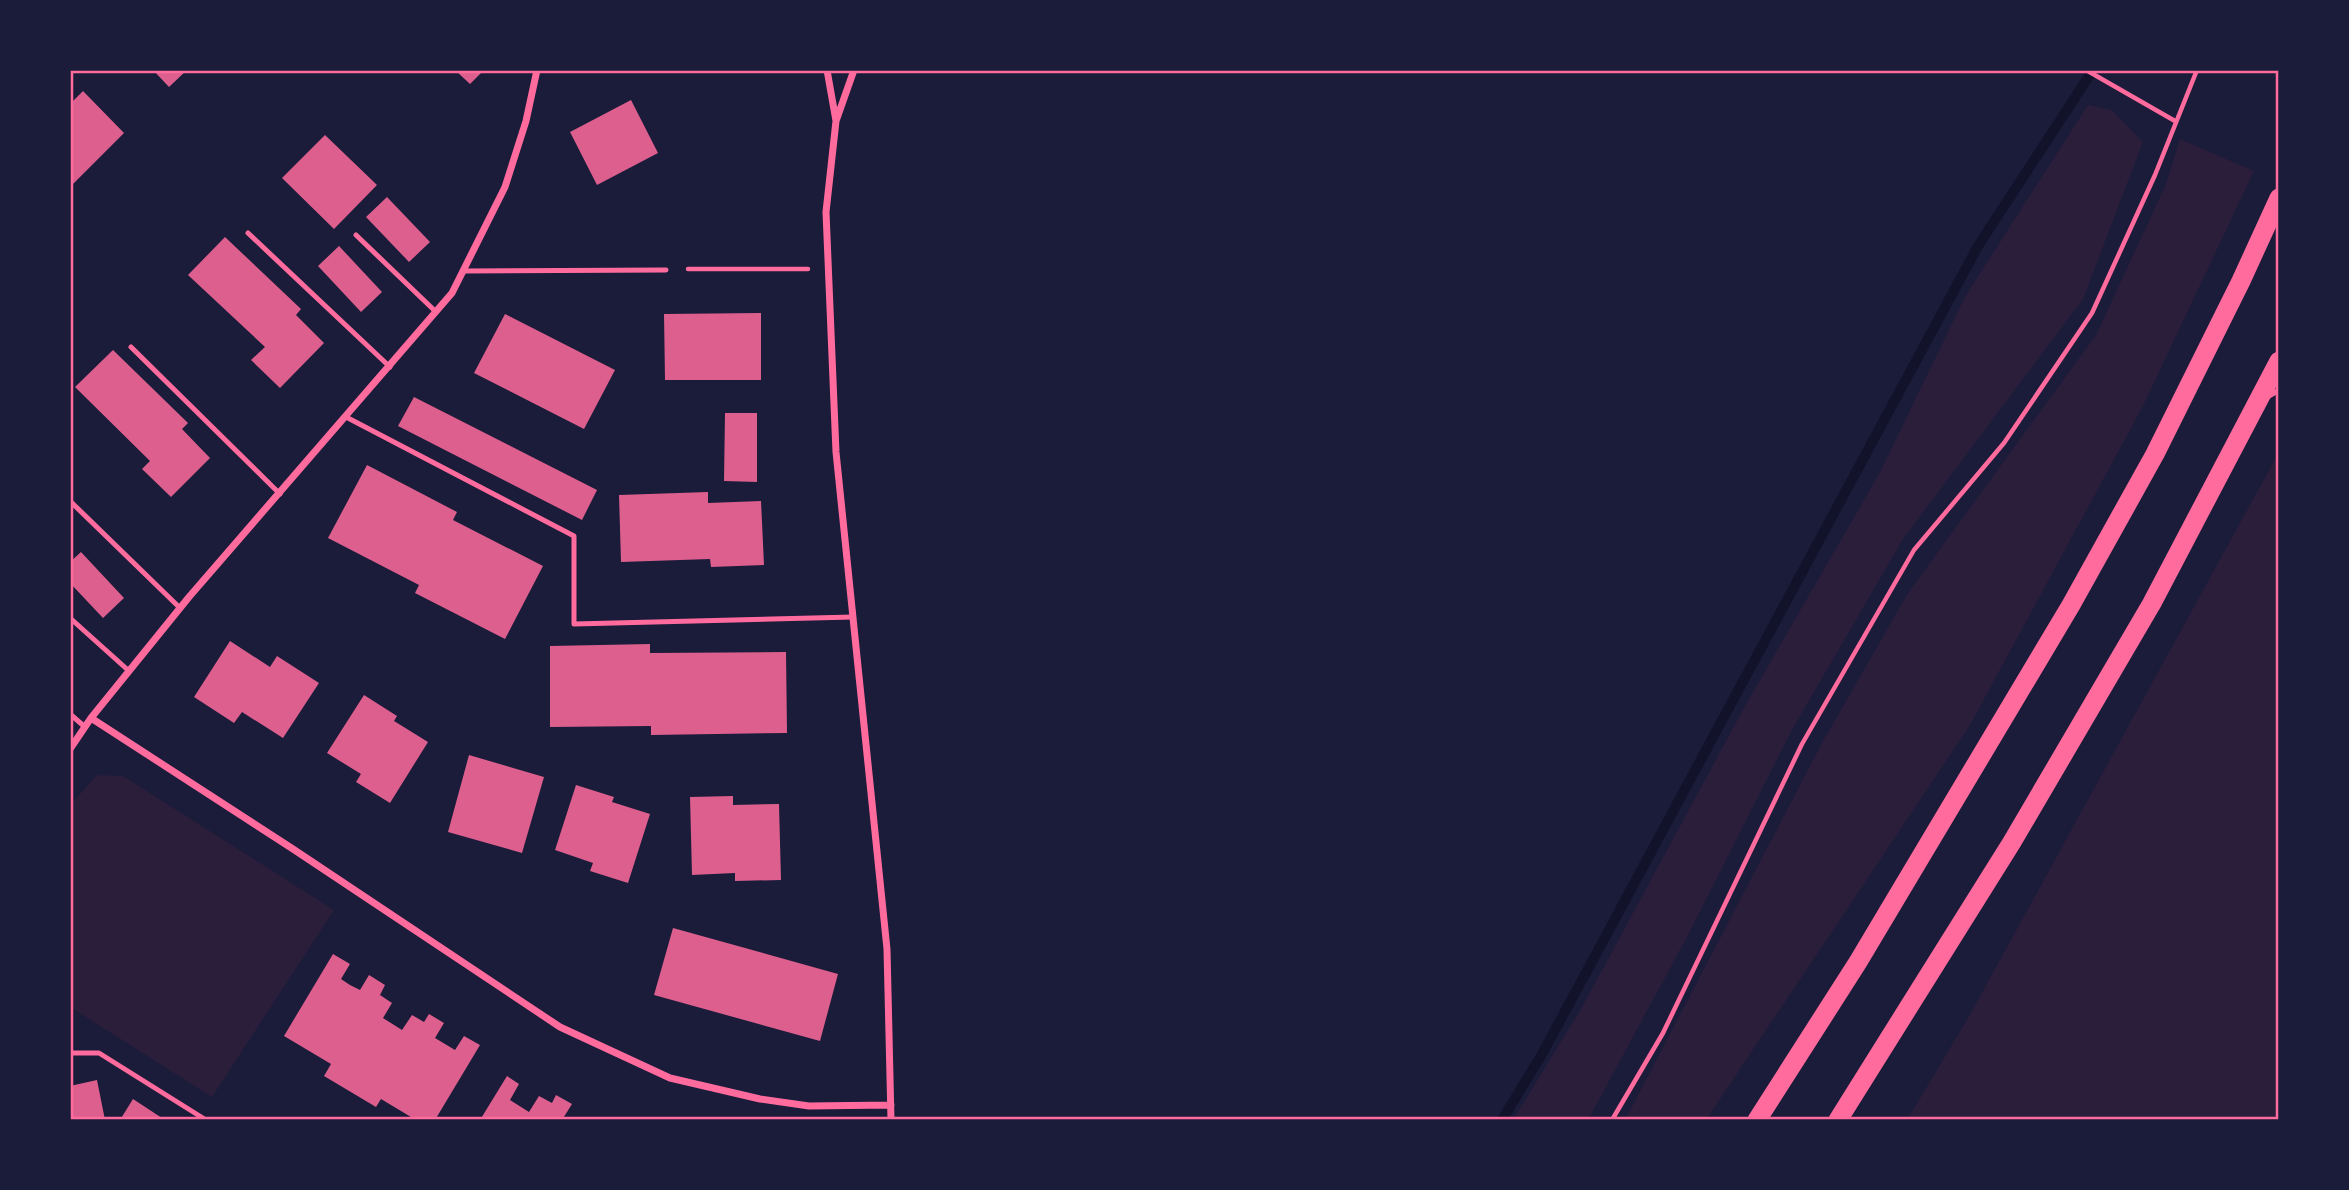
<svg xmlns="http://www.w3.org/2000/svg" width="2349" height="1190" font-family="'Alegreya Sans',sans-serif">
<rect width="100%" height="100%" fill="#1b1b3a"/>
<path fill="#2a1e3b" d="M2088 105 2112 110 2143 142 2083 299 1903 539 1792 730 1687 937 1588 1120H1513L1581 1009 1745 706 1879 474 1966 295Z
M2180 139 2254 171 2143 406 1970 725 1706 1120H1625L1823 741 1908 593 2096 335 2166 184Z
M2279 452V1120H1907L1968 1018Z
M97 775 123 776 334 910 212 1097 70 1007V805Z"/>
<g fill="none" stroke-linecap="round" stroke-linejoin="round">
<path stroke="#12122b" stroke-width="10" d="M1502 1120 1541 1056 1978 246 2093 70"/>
</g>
<path fill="#dd5f8e" d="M153 70H187L169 87Z
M455 70H484L470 84Z
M83 91 124 133 73 184 70 181V104Z
M631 100 658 153 597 185 570 132Z
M325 135 377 185 334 229 282 178Z
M387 197 430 242 409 262 366 217Z
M225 237 301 309 296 315 324 343 280 388 251 360 265 347 188 275Z
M339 246 382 292 361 312 318 266Z
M761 313V380H665L664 314Z
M505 314 615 370 584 429 474 373Z
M113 350 188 423 182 429 210 458 171 497 142 469 150 461 75 387Z
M414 397 597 490 582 520 398 426Z
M725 413H757V482L724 481Z
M367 465 457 512 453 520 543 566 505 639 415 593 419 585 328 538Z
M708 492V503L761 501 764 565 711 567 710 559 621 562 619 495Z
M81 552 124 598 103 618 70 583V562Z
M230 641 270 667 277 656 319 683 283 738 242 712 234 723 194 697Z
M650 644V653L786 652 787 733 651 735V726L550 727V646Z
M364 695 397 716 394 721 428 742 390 803 356 782 361 774 327 753Z
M469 755 544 777 522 853 448 832Z
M576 785 614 797 612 802 650 814 628 883 590 871 593 863 555 850Z
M733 796V805L779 804 781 880 735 881V873L692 875 690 797Z
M673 928 838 974 820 1041 654 995Z
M333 954 350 964 341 979 350 985 360 990 369 975 385 985 380 995 392 1003 383 1018 402 1030 412 1015 424 1022 429 1014 444 1023 435 1038 455 1050 464 1036 480 1045 435 1120H416L381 1099 376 1107 324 1076 331 1064 284 1036Z
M507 1076 519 1084 510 1100 529 1112 539 1096 552 1103 556 1095 572 1104 562 1120H480Z
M97 1080 105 1120H70V1086Z
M133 1099 165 1120H120Z"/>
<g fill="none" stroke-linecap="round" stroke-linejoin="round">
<path stroke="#ff6b9d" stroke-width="4.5" d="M2086 70 2175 121
M688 269H808
M1612 1120 1663 1033 1802 744 1914 550 2004 443 2092 313 2155 175 2197 70"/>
<path stroke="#ff6b9d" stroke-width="5" d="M248 233 390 367
M356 235 435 311
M464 271 666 270
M131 347 280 494
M2269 396 2279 390
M346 417 574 536V624L853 617
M70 501 180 608
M70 618 129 671
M70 714 85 727
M70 1053H99L206 1120"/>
<path stroke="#ff6b9d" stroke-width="7" d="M827 70 836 121
M854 70 836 121 826 212 836 452 887 949 891 1120
M91 718 293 849 560 1027 670 1078 760 1099 809 1106 891 1105
M70 749 91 718 189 597 452 293 505 187 526 121 537 70"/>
<path stroke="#ff6b9d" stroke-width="19" d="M1757 1120 1858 962 2071 605 2155 454 2241 281 2279 198
M1838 1120 2012 842 2152 603 2279 361"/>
</g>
<rect width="2349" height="1190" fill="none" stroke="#1b1b3a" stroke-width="144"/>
<rect x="72" y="72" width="2205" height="1046" fill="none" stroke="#ff6b9d" stroke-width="2.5"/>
</svg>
